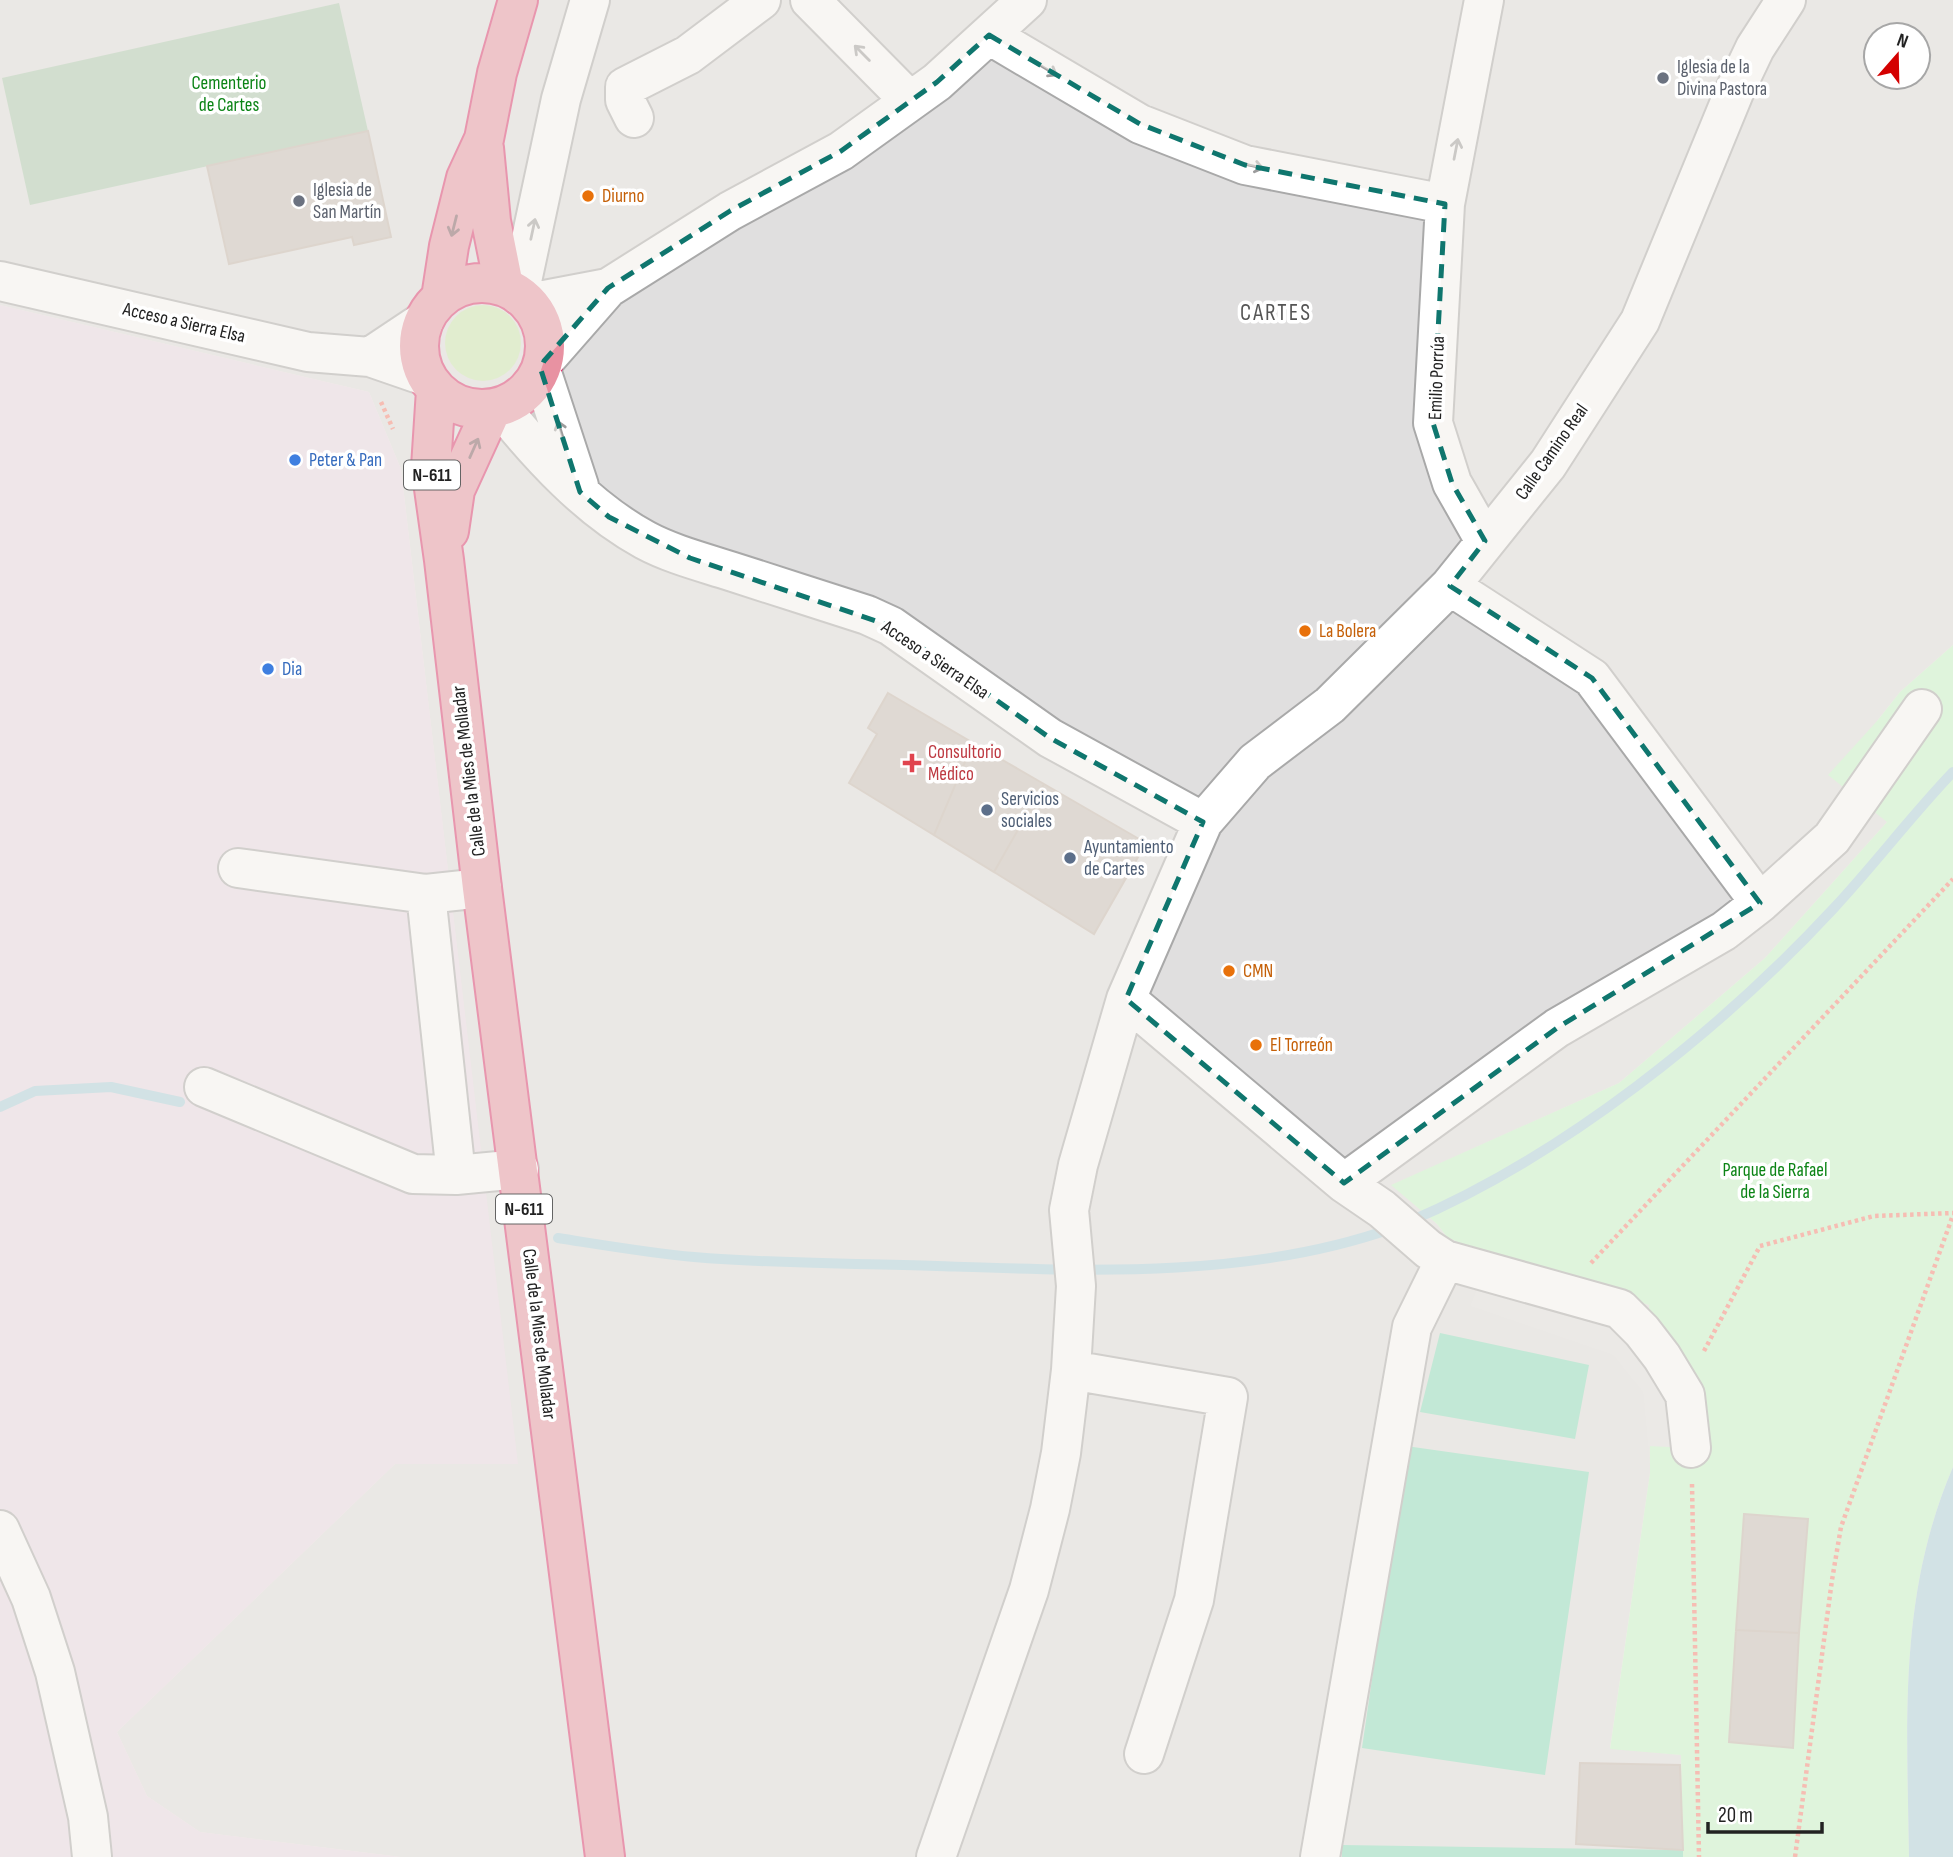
<svg xmlns="http://www.w3.org/2000/svg" width="1953" height="1857" font-family="'Sofia Sans Condensed',sans-serif">
<rect width="100%" height="100%" fill="#f2efe9"/>
<path fill="#e0dfdf" fill-rule="evenodd" d="M0 0H1953V645L1900 692 1877 721 1887 822 1765 958 1619 1083 1392 1185 1437 1224 1447 1237 1545 1272 1649 1305 1650 1473 1610 1748 1681 1755 1683 1857H401L200 1832 147 1796 117 1732 395 1464 517 1463 401 469 369 392 0 305ZM1876 35H1918V77H1876Z"/>
<path fill="#ebdbe8" d="M0 305 369 392 401 469 518 1464H395L117 1732 147 1796 200 1832 401 1857H0Z"/>
<path fill="#cdebb0" d="M445 343a38 38 0 1 1 76 0a38 38 0 1 1-76 0Z"/>
<path fill="#aacbaf" d="M339 3 368 131 30 205 2 78Z"/>
<path fill="#c8facc" d="M1953 645V1467C1898 1595 1907 1721 1909 1857H1683L1681 1755 1610 1749 1650 1473 1649 1305 1481 1253 1447 1237 1437 1224 1391 1185 1619 1083 1765 958 1887 822 1828 775 1877 721 1900 692Z"/>
<path fill="#88e0be" d="M1440 1333 1589 1365 1575 1439 1420 1412Z
M1406 1446 1589 1472 1545 1775 1362 1748Z
M1342 1845 1683 1850V1857H1342Z"/>
<path fill="#e2e2e2" d="M1484 1271 1620 1309 1691 1448 1648 1446 1643 1392 1613 1355 1470 1306Z"/>
<path fill="#aad3df" d="M1953 1467V1857H1909C1907 1721 1898 1595 1953 1467Z"/>
<g fill="none" stroke-linecap="round" stroke-linejoin="round">
<path stroke="#aad3df" stroke-width="10" d="M0 1107 35 1091 111 1087 180 1102
M1408 1222C1562 1157 1721 1030 1834 908 1875 864 1911 816 1953 772
M558 1238C603 1245 649 1253 694 1257 775 1264 856 1263 937 1266 1086 1271 1250 1279 1393 1228"/>
</g>
<path fill="#c7bfb8" stroke="#c4b6ab" stroke-width="2" d="M368 131 391 237 354 245 352 237 229 264 207 166Z
M888 693 973 743 934 835 849 783 877 734 868 728Z
M973 743 1044 784 994 872 934 835Z
M1044 784 1146 843 1094 934 994 872Z
M1744 1514 1808 1519 1799 1633 1736 1630Z
M1736 1630 1799 1633 1793 1748 1729 1742Z
M1580 1763 1680 1765 1683 1850 1576 1844Z"/>
<g fill="none" stroke-linecap="round" stroke-linejoin="round">
<defs>
<path id="minor" d="M810 0 910 101
M989 35 1140 124 1245 165 1445 204 1484 0
M634 118 625 100V87L688 55 761 0
M1445 204 1433 423 1452 483 1485 541
M0 281 308 352 370 357 425 376
M519 295 561 99 590 0
M529 303 608 288
M370 357 424 321
M544 361 608 288 730 211 841 151 937 82 1027 0
M541 370 579 486
M501 408C541 457 588 509 645 540 671 554 702 562 730 571 776 586 821 600 867 615L891 626 1050 738 1203 822
M1450 586 1592 678 1760 903
M238 868 426 894 482 888
M426 894 456 1175
M1126 999 1344 1183 1382 1209 1428 1249 1445 1260 1620 1309 1642 1331 1662 1357 1685 1395 1691 1448
M204 1087 413 1174 456 1175 519 1169
M1344 1183 1557 1028 1724 931 1760 903 1832 838 1922 709
M1071 1370 1228 1397 1194 1600 1144 1754
M0 1530 31 1598 55 1672 88 1817 92 1857
M936 1857 1029 1590 1050 1509 1061 1453 1071 1370 1076 1286 1069 1210 1078 1165 1126 999 1203 822 1255 762 1330 705 1450 586 1548 464 1640 321 1735 90 1755 48 1786 0
M1320 1857 1412 1327 1445 1260"/>
<path id="highway" d="M484 148 491 221 504 286
M419 346a63 63 0 1 1 126 0a63 63 0 1 1-126 0Z
M441 298 449 246 466 178 484 139 497 73 518 0
M436 390 431 467 444 560 482 888 605 1857
M449 531 455 490 492 409"/>
</defs>
<use href="#minor" stroke="#a9a9a9" stroke-width="42"/>
<use href="#highway" stroke="#dc2a67" stroke-width="42"/>
<path stroke="#fa8072" stroke-width="4.5" stroke-dasharray="3.5 3.5" stroke-linecap="butt" d="M381 402 393 429
M1591 1263 1953 879
M1704 1351 1760 1246 1874 1216 1953 1213
M1692 1484 1699 1857
M1795 1857 1832 1580 1841 1527 1953 1215"/>
<use href="#minor" stroke="#fff" stroke-width="38"/>
<use href="#highway" stroke="#e892a2" stroke-width="38"/>
</g>
<defs><path id="oneway-shaft" d="M-6 0H5M1.5-3L5.5 0L1.5 3" fill="none" stroke-width="1.6" stroke-linecap="round" stroke-linejoin="round" transform="scale(1.75)"/></defs>
<g stroke="#9c9c9c">
<use href="#oneway-shaft" transform="translate(862 53) rotate(-135)"/>
<use href="#oneway-shaft" transform="translate(1048 70) rotate(31)"/>
<use href="#oneway-shaft" transform="translate(1456 149) rotate(-79)"/>
<use href="#oneway-shaft" transform="translate(1253 166) rotate(13)"/>
<use href="#oneway-shaft" transform="translate(533 229) rotate(-78)"/>
<use href="#oneway-shaft" transform="translate(561 431) rotate(-107)"/>
</g>
<g stroke="#7b545c">
<use href="#oneway-shaft" transform="translate(454 226) rotate(104)"/>
<use href="#oneway-shaft" transform="translate(474 448) rotate(-66)"/>
</g>
<path d="M0 0H1953V1857H0ZM989 35 1140 124 1245 165 1445 204 1433 423 1452 483 1485 541 1450 586 1592 678 1760 903 1557 1028 1344 1183 1126 999 1203 822 1050 738 891 626 690 558 609 517 580 492 541 370 544 361 608 288 730 211 841 151 937 82Z" fill="#f2efe9" fill-opacity=".55" fill-rule="evenodd"/>
<path fill="none" stroke="#0f766e" stroke-width="5" stroke-dasharray="14 9" stroke-linejoin="round" d="M989 35 1140 124 1245 165 1445 204 1433 423 1452 483 1485 541 1450 586 1592 678 1760 903 1557 1028 1344 1183 1126 999 1203 822 1050 738 891 626 690 558 609 517 580 492 541 370 544 361 608 288 730 211 841 151 937 82Z"/>
<g fill="#6b7280" stroke="#fff" stroke-width="2.5">
<circle cx="1663" cy="78" r="7"/>
<circle cx="299" cy="201" r="7"/>
</g>
<g fill="#e8710a" stroke="#fff" stroke-width="2.5">
<circle cx="588" cy="196" r="7"/>
<circle cx="1305" cy="631" r="7"/>
<circle cx="1229" cy="971" r="7"/>
<circle cx="1256" cy="1045" r="7"/>
</g>
<g fill="#3f7fe0" stroke="#fff" stroke-width="2.5">
<circle cx="295" cy="460" r="7"/>
<circle cx="268" cy="669" r="7"/>
</g>
<path fill="#e0444e" stroke="#fff" stroke-width="2.5" d="M908.5 752.5h7v7h7v7h-7v7h-7v-7h-7v-7h7z"/>
<g fill="#5c6f8a" stroke="#fff" stroke-width="2.5">
<circle cx="987" cy="810" r="7"/>
<circle cx="1070" cy="858" r="7"/>
</g>
<g text-anchor="middle" dominant-baseline="central" stroke-width="7" stroke-linejoin="round" paint-order="stroke">
<g fill="#fff" stroke="#646464" stroke-width="2">
<rect x="404" y="460.5" width="56" height="29" rx="5"/>
<rect x="496" y="1194.5" width="56" height="29" rx="5"/>
</g>
<g font-size="18" font-weight="bold" fill="#222">
<text x="432" y="475">N-611</text>
<text x="524" y="1209">N-611</text>
</g>
<g font-size="19" fill="#5b616d" stroke="#fff" text-anchor="start">
<text x="1677" y="67">Iglesia de la<tspan x="1677" dy="22">Divina Pastora</tspan></text>
<text x="313" y="190">Iglesia de<tspan x="313" dy="22">San Martín</tspan></text>
</g>
<g font-size="19" fill="#0c8416" stroke="#fff">
<text x="229" y="83">Cementerio<tspan x="229" dy="22">de Cartes</tspan></text>
<text x="1775" y="1170">Parque de Rafael<tspan x="1775" dy="22">de la Sierra</tspan></text>
</g>
<g font-size="19" fill="#c56008" stroke="#fff" text-anchor="start">
<text x="602" y="196">Diurno</text>
<text x="1319" y="631">La Bolera</text>
<text x="1243" y="971">CMN</text>
<text x="1270" y="1045">El Torreón</text>
</g>
<g font-size="19" fill="#222" stroke="#fff">
<text transform="translate(184 323) rotate(13)">Acceso a Sierra Elsa</text>
<text transform="translate(1437 378) rotate(-88)">Emilio Porrúa</text>
<text transform="translate(1552 452) rotate(-55)">Calle Camino Real</text>
<text transform="translate(935 660) rotate(34)">Acceso a Sierra Elsa</text>
<text transform="translate(469 771) rotate(-97)">Calle de la Mies de Molladar</text>
<text transform="translate(539 1334) rotate(83)">Calle de la Mies de Molladar</text>
</g>
<g font-size="19" fill="#366cbe" stroke="#fff" text-anchor="start">
<text x="309" y="460">Peter &amp; Pan</text>
<text x="282" y="669">Dia</text>
</g>
<g font-size="19" fill="#be3a42" stroke="#fff" text-anchor="start">
<text x="928" y="752">Consultorio<tspan x="928" dy="22">Médico</tspan></text>
</g>
<g font-size="19" fill="#4e5e75" stroke="#fff" text-anchor="start">
<text x="1001" y="799">Servicios<tspan x="1001" dy="22">sociales</tspan></text>
<text x="1084" y="847">Ayuntamiento<tspan x="1084" dy="22">de Cartes</tspan></text>
</g>
<g font-size="23" letter-spacing="2" fill="#555" stroke="#fff">
<text x="1276" y="313">CARTES</text>
</g>
</g>
<g transform="translate(1897 56) rotate(20)"><circle r="33" fill="#ffffff" stroke="#a7a7a7" stroke-width="2"/>
<path d="M0-5L12 26L0 18L-12 26Z" fill="#d40000"/>
<text y="-10" font-size="19" font-weight="bold" text-anchor="middle" fill="#222222">N</text>
</g>
<path d="M1708 1822v10h114v-10" fill="none" stroke="#222222" stroke-width="3.5"/>
<text x="1718" y="1822" font-size="21" fill="#222222" stroke="#ffffff" stroke-width="5" paint-order="stroke">20 m</text>
</svg>
